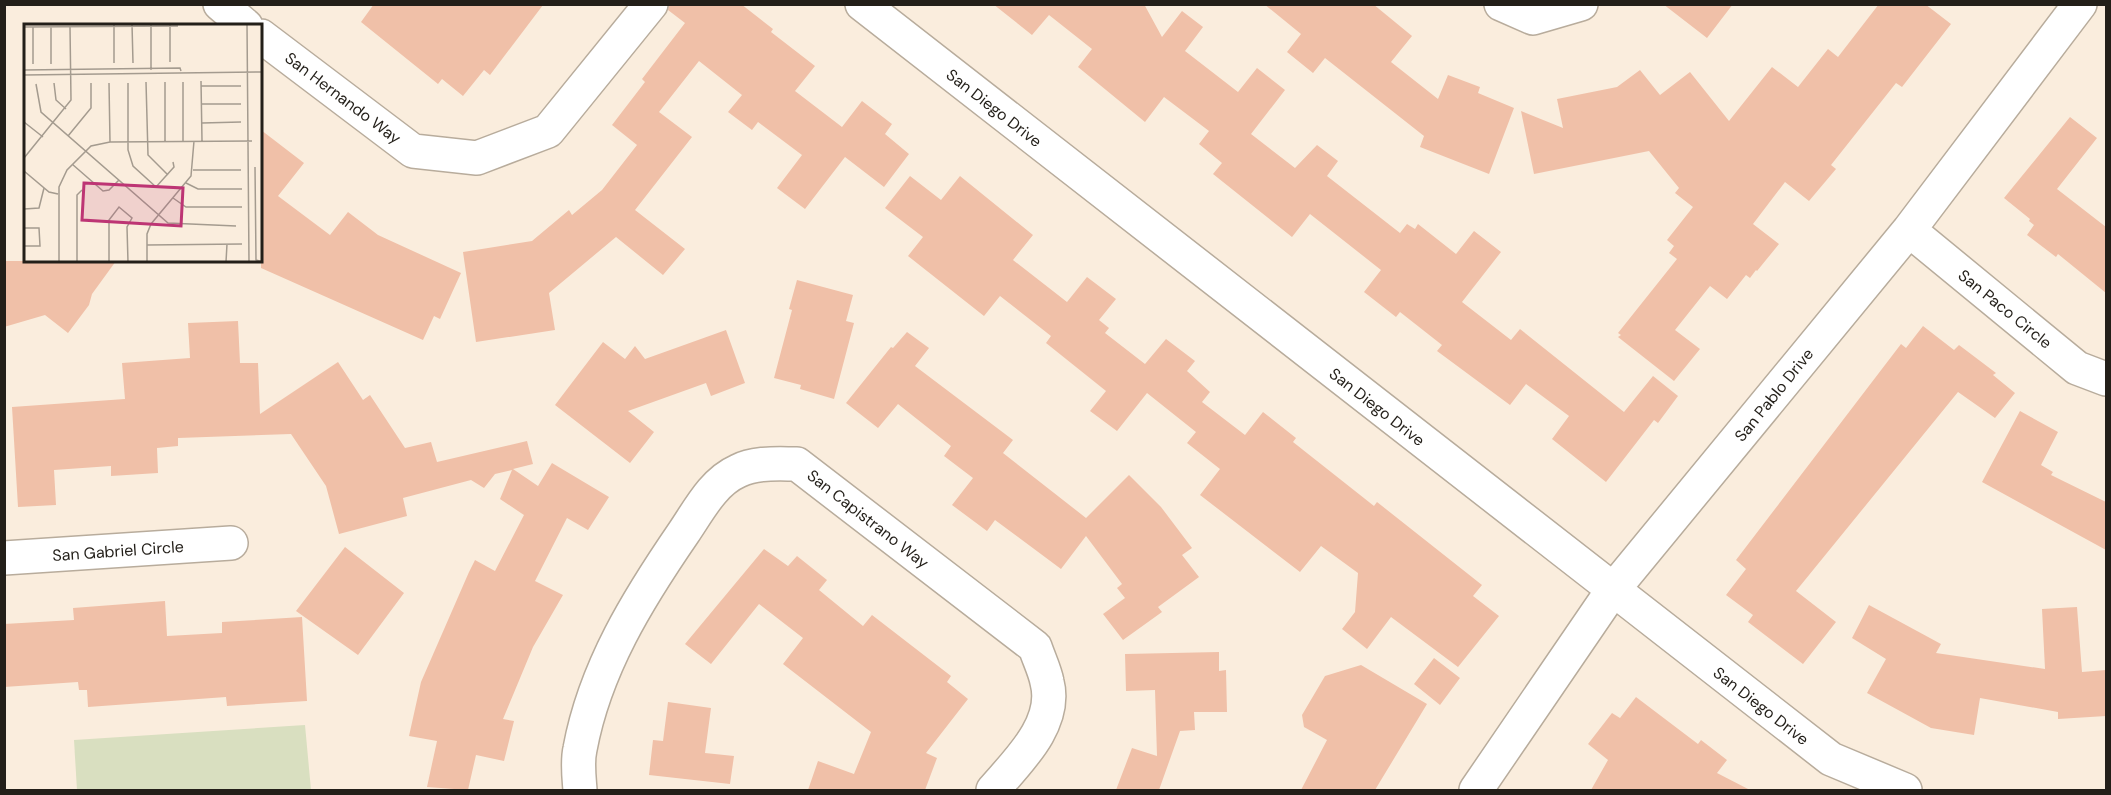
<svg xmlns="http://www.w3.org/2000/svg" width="2111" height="795" font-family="'DM Sans',sans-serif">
<rect width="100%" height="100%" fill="#faeddd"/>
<path fill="#d9dfc0" d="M305 725 311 790H77L74 740Z"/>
<path fill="#f0c0a8" d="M374 4H489L543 5 490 75 484 70 463 96 442 79 438 84 361 22Z
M669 4H741L773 29 771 32 815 66 795 91 842 127 862 101 892 124 885 134 909 154 884 187 845 157 805 209 777 188 802 155 758 122 752 130 728 112 742 95 699 61 659 112 692 137 635 210 685 249 663 275 616 237 549 293 555 330 476 342 463 252 532 241 569 210 572 215 602 190 637 145 612 125 645 82 642 79 685 23 668 10Z
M993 4H1144L1162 37 1182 11 1203 27 1185 51 1238 92 1257 68 1285 90 1251 134 1295 168 1317 145 1338 161 1327 176 1400 233 1407 224 1415 229 1418 224 1456 254 1474 231 1501 252 1462 302 1511 340 1520 329 1624 412 1653 376 1678 396 1658 423 1654 420 1606 482 1552 439 1569 416 1526 384 1510 405 1437 351 1442 345 1400 312 1396 317 1364 292 1381 270 1310 214 1292 237 1213 174 1222 163 1199 144 1209 131 1164 97 1145 122 1078 67 1092 49 1049 15 1032 35Z
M1264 4H1373L1412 36 1391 62 1438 99 1448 75 1480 87 1478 93 1514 108 1489 174 1420 147 1424 136 1325 58 1313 73 1287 52 1301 34Z
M1663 4H1733L1707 38Z
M1879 4H1925L1951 24 1902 87 1896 83 1831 165 1836 169 1809 201 1785 182 1753 224 1779 244 1757 271 1756 270 1750 278 1746 275 1727 299 1710 286 1675 330 1700 349 1674 381 1618 337 1621 335 1618 333 1677 259 1669 253 1674 246 1667 240 1693 207 1675 193 1679 188 1649 151 1534 174 1521 111 1563 128 1557 99 1617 87 1640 70 1660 95 1690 72 1729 121 1772 67 1798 87 1828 49 1838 57Z
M2070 117 2097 138 2057 189 2106 227V293L2058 254 2056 257 2027 235 2034 225 2029 221 2030 219 2004 198Z
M261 130 304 163 278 196 330 235 348 212 378 235 461 273 440 319 434 316 423 340 261 268Z
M910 176 941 200 960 176 1033 235 1013 260 1067 302 1087 277 1116 299 1099 320 1109 328 1105 333 1145 364 1166 339 1195 361 1187 371 1210 392 1202 402 1245 435 1263 412 1296 438 1293 442 1374 506 1377 502 1482 585 1473 596 1499 616 1458 667 1391 617 1367 649 1342 629 1355 612 1358 573 1321 546 1300 572 1200 495 1220 469 1187 443 1196 432 1147 393 1117 431 1090 411 1106 391 1046 343 1051 336 1000 296 984 316 908 256 923 237 885 208Z
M4 261H116L92 294 89 305 68 333 45 315 4 327Z
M797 280 853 295 846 321 854 323 834 399 800 389 801 385 774 378 792 310 789 309Z
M238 321 240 363H258L260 414 338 362 363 400 370 395 405 448 431 442 437 462 527 441 533 464 513 469 538 486 552 463 609 497 588 530 567 518 535 581 563 595 533 647 503 719 514 721 504 761 476 755 468 790 427 787 437 741 409 736 421 682 469 572 475 560 495 571 524 515 500 499 512 470 495 474 484 488 471 480 403 498 407 516 339 534 326 486 291 434 178 438V446L157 448 158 473 111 476V466L54 470 56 505 18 507 12 407 125 399 122 363 190 358 188 323Z
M1923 326 1954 350 1959 345 1996 373 1993 375 2015 393 1995 418 1958 392 1796 591 1836 622 1803 664 1748 622 1753 615 1726 595 1746 569 1736 560 1901 344 1906 348Z
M726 330 745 383 711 396 706 383 628 411 654 432 630 463 555 405 603 342 625 359 635 346 645 359Z
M907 332 929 348 915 366 1013 440 1003 453 1086 518 1129 475 1161 507 1192 548 1182 555 1199 577 1158 607 1162 612 1123 640 1103 614 1125 598 1117 588 1122 584 1086 536 1061 569 995 520 987 531 952 505 973 478 944 456 951 446 898 404 878 428 846 403 891 347 893 348Z
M2020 411 2058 432 2041 465 2053 472 2051 475 2106 502V550L1982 482Z
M345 547 404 593 358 655 296 611Z
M764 549 788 566 797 556 827 580 819 590 863 626 872 615 951 676 947 682 968 699 926 753 937 758 925 790H808L818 761 854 774 871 732 783 664 803 638 759 604 711 664 685 644Z
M165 601 167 636 222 633V622L302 617 307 701 227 706 226 697 88 707 87 690H79L78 682 4 687V624L74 620 73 608Z
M1869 605 1941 644 1936 653 2045 669 2042 609 2077 607 2082 672 2106 670V716L2058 719V712L1980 698 1974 735 1931 728 1867 693 1886 659 1852 638Z
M1219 652V671L1226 670 1227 712H1194L1195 730 1180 731 1159 790H1116L1132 748 1157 756 1155 690 1126 691 1125 654Z
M1434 658 1460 678 1440 705 1414 684Z
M1361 665 1427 704 1375 790H1301L1327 740 1304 727 1302 715 1325 676Z
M1636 697 1698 744 1701 740 1727 760 1717 773 1750 790H1591L1608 760 1588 744 1612 713 1620 718Z
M668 702 711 708 705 753 734 756 730 784 649 775 653 740 663 741Z"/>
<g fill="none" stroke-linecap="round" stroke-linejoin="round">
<defs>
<path id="street" d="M220 4 246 26
M862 4 1831 759 1905 790
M1501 4 1533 18 1581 4
M261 36 413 151 477 158 548 131 651 4
M1909 230 2077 368 2106 379
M4 558 231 543
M580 790C579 777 577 762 580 749 595 668 638 599 684 532 699 510 713 482 738 471 755 462 778 464 797 464L1035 647C1039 659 1045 671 1047 682 1058 724 1017 762 993 790
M1476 790 1612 591 1909 230 2080 4"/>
</defs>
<use href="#street" stroke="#b8ac9c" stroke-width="36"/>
<use href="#street" stroke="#fff" stroke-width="33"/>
</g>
<g text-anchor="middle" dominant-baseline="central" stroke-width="6" stroke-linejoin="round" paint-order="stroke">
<g font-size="16" fill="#231f19" stroke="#fff">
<text transform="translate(343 98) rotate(37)">San Hernando Way</text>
<text transform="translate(994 108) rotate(38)">San Diego Drive</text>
<text transform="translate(2005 309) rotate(39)">San Paco Circle</text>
<text transform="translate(1774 395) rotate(-51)">San Pablo Drive</text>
<text transform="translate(1377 407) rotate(38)">San Diego Drive</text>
<text transform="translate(868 519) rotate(38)">San Capistrano Way</text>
<text transform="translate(118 551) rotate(-4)">San Gabriel Circle</text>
<text transform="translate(1761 706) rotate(38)">San Diego Drive</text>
</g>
</g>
<g transform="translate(24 24)">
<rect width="238" height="238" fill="#faeddd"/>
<path fill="none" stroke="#a49b8f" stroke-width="1.5" d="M90 0V39M108 0 109 39M146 0V38M223 0 225 238M0 3 154 2M27 3V40M9 40V3M0 46 156 44 157 47M127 46V0M0 51 239 48M177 57 178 117M122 58 124 131 144 151M141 58V117M159 58V117M30 59 32 76 42 85M85 59 86 118M104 59V126L109 142 132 163 150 143 149 138M12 60 17 88 144 199 212 202M177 62H217M178 80H217M0 98 19 113M178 99 217 98M44 112 67 84V59M0 134 47 76 46 3M48 140 79 167 85 166 95 156M231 143 232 236 239 238M169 146H217M0 147 25 168 34 170M162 159 174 165H218M149 174 162 183H218M0 185 15 184 20 164M0 204H15L16 222H0M123 221 218 220M35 238V163L43 146 67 122 86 118 228 117M53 238V171L58 166M85 238V196L95 183 108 194 103 203 104 238M123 238V210L127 200 167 152 170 117M173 238H222M202 238 203 220"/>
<path fill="#bd3574" fill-opacity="0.15" stroke="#bd3574" stroke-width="3" d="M60 159 159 164 157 202 58 196Z"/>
<rect width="238" height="238" fill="none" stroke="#231f19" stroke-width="3"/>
</g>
<rect width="2111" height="795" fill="none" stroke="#231f19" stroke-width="12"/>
</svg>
